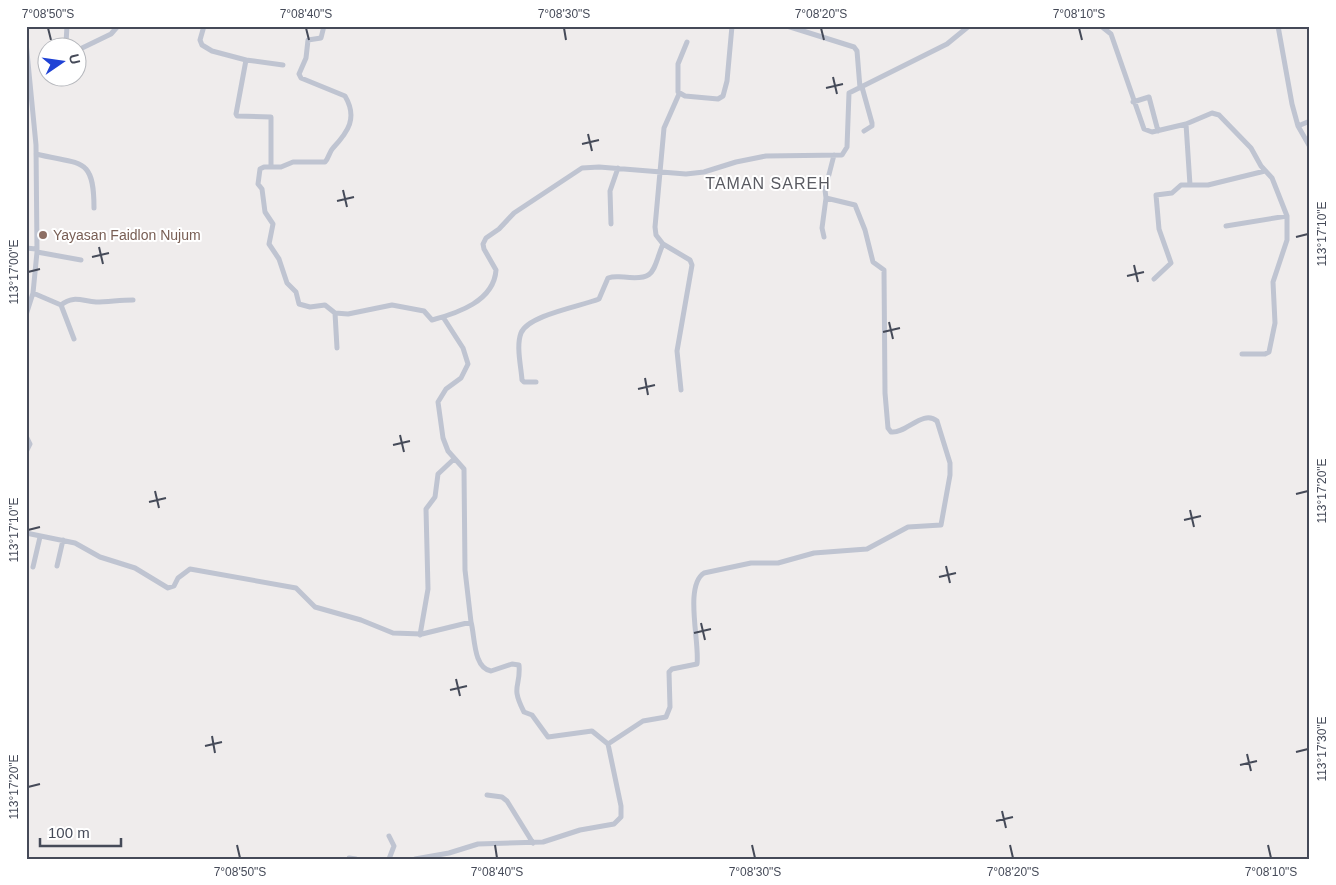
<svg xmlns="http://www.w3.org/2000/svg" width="1336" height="885" font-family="Arial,sans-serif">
<rect width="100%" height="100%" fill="#efecec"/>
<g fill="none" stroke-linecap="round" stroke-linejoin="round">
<path stroke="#bfc4d1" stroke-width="5" d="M67 26 66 43 69 48
M204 26 200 40 202 45 212 51 246 60 236 114 237 116 271 117V167
M324 26 321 38 308 40 306 58 299 74 301 78 345 96C358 118 348 132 333 148 329 152 329 158 325 162H293L281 167H264L260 169 258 184 262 189 265 212 273 224 269 244 279 259 287 283 296 292 299 304 310 307 325 305 335 313 348 314 392 305 424 311 432 320C458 313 494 301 496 270L484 249 483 244 486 238 499 229 514 213 582 168 599 167 686 174 704 172 736 162 766 156 842 155 847 147 849 93 947 44 969 26
M787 26 854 47 857 51 860 88
M1101 26 1111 34 1144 129 1152 132 1186 124 1190 185H1181L1172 193 1156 195 1159 229 1171 263 1154 279
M1278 26 1292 104 1298 126 1310 147
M26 42 36 145 37 252 33 293 26 315
M687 42 678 64V92L685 96 718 99 723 96 727 81 732 26
M78 50 111 34 118 26
M246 60 283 65
M862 87 872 123V126L864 131
M1133 102 1149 97 1158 131
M1186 124 1212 113 1219 115 1251 148 1261 166 1272 178 1287 216V240L1273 282 1275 323 1269 352 1265 354H1242
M1298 126 1310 121
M36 154C81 165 94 156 94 208
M1190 185H1208L1265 171
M611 224 610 191 618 168
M1226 226 1287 216
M824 237 822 228 826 198
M663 244 690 260 692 265 677 351 681 390
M26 248 36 249
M37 252 81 260
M33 293 61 305 74 339
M61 305C73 295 82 301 96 302 108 302 120 300 133 300
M335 313 337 348
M443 317 463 348 468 364 461 378 446 389 438 402 443 438 448 451 464 469 465 570 471 622
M536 382H524L522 380C521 366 516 346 521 333 528 315 582 306 599 299L608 278C614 276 617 277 624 277 657 281 652 270 663 244L656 235 655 227 664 128 679 94
M26 436 30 444 26 452
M26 533 75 543 100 557 135 568 168 588 174 586 178 578 190 569 296 588 315 607 361 620 393 633 422 634 471 622C475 636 473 668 491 671L512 664 519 665C521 688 510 685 524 712L532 715 548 737 592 731 608 744
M57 566 63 540
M33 567 40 537
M420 635 428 589 426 509 435 497 438 474 454 459
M487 795 502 797 507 801 533 843
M389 836 394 846 389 859
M349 858 356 859
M415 859 449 853 478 844 543 842 580 830 614 824 621 817V806L608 744 643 721 666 717 670 707 669 672 672 669 697 664C700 643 684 586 704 573L751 563H778L814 553 867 549 908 527 941 525 950 475V463L937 421C923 409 906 434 891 432L888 428 885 393 884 270 873 262 865 230 855 205 826 198 825 190 834 155"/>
</g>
<path fill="none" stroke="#454a58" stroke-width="2" d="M48 28 51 40M306 28 309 40M564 28 566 40M821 28 824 40M1079 28 1082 40M833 77 837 94M826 88 843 84M588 134 592 151M582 144 599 140M343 190 347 207M337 201 354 197M1296 237 1308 234M99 247 103 264M92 257 109 253M1134 265 1138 282M28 272 40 269M1127 276 1144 272M889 322 893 339M883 332 900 328M645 378 648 395M638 389 655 385M400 435 404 452M393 445 410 441M155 491 159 508M1296 494 1308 491M149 502 166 498M1190 510 1194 527M1184 520 1201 516M28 530 40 527M946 566 950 583M939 577 956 573M701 623 705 640M694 633 711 629M456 679 460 696M450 690 467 686M212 736 215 753M205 746 222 742M1296 752 1308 749M1247 754 1251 771M1240 765 1257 761M28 787 40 784M1002 811 1006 828M996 821 1013 817M237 845 240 858M495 845 497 858M752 845 755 858M1010 845 1013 858M1268 845 1271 858"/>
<circle fill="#8d6e63" stroke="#fff" stroke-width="2" cx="43" cy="235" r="5"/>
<g text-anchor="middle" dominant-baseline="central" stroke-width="4" stroke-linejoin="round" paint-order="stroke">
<g font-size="14" fill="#785e54" stroke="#fff" text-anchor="start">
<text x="53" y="235">Yayasan Faidlon Nujum</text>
</g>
<g font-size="16" letter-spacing="1" fill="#595a61" stroke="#fff">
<text x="768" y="183">TAMAN SAREH</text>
</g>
</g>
<rect width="1336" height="885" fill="none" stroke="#ffffff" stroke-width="55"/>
<g transform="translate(62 62) rotate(77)"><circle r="24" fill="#ffffff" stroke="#b5b7bc"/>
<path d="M0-4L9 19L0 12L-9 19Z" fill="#1f42d5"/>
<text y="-8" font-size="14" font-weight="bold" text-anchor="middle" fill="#454a58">U</text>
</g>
<path d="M40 838v8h81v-8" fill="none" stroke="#454a58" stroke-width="2.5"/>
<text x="48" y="838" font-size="15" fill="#454a58" stroke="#ffffff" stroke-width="4" paint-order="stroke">100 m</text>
<rect x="28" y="28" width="1280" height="830" fill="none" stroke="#454a58" stroke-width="2"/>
<g font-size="12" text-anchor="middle" fill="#454a58">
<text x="48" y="18">7°08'50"S</text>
<text x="306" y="18">7°08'40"S</text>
<text x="564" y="18">7°08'30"S</text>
<text x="821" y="18">7°08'20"S</text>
<text x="1079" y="18">7°08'10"S</text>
<text transform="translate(1322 234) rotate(-90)" y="4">113°17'10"E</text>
<text transform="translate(14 272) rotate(-90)" y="4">113°17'00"E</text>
<text transform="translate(1322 491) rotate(-90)" y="4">113°17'20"E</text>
<text transform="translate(14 530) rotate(-90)" y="4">113°17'10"E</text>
<text transform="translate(1322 749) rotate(-90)" y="4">113°17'30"E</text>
<text transform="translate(14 787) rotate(-90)" y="4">113°17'20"E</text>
<text x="240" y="876">7°08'50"S</text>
<text x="497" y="876">7°08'40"S</text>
<text x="755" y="876">7°08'30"S</text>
<text x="1013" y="876">7°08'20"S</text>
<text x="1271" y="876">7°08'10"S</text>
</g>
</svg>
